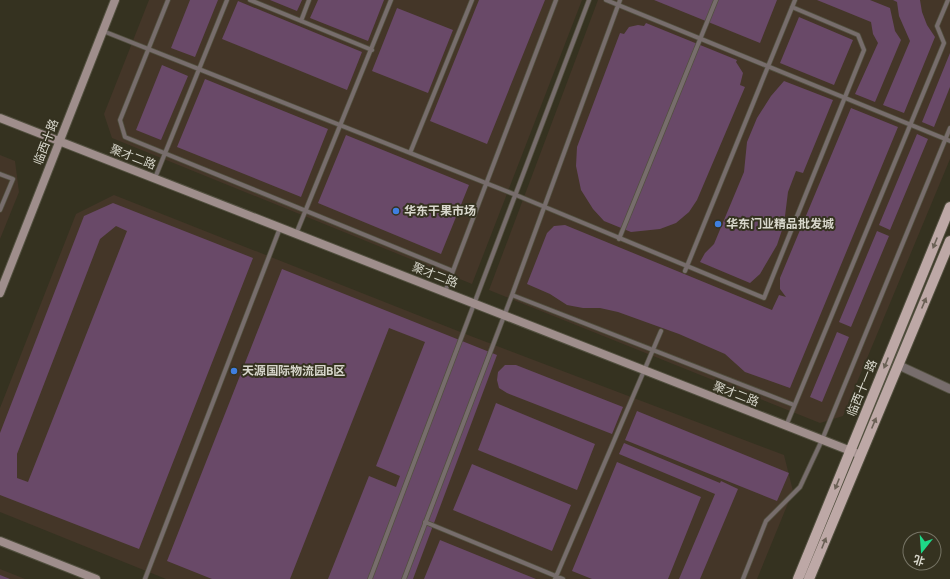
<svg xmlns="http://www.w3.org/2000/svg" width="950" height="579" font-family="Figtree,'Noto Sans SC',sans-serif">
<rect width="100%" height="100%" fill="#353220"/>
<path fill="#443628" d="M149 0H582L472 284 112 138 104 114Z
M598 0H950V159L843 416 820 423 489 290Z
M0 155 15 161 19 192 0 239Z
M114 195 468 335 784 455 793 491 757 579H166L0 512V408L76 214Z
M0 569 25 579H0Z"/>
<path fill="#694968" fill-rule="evenodd" d="M190 0H218L195 57 171 48Z
M270 0H302L297 11Z
M318 0H384L368 41 310 18Z
M479 0H545L487 144 430 121Z
M654 0H777L760 43Z
M817 0H870L890 8 895 31 901 40 875 102 855 94 878 43 873 34 871 22Z
M893 0H920L922 12 927 25 935 37 904 113 883 105 910 41 899 16 897 2Z
M238 1 362 52 347 90 222 39Z
M397 8 453 30 428 93 372 71Z
M799 17 853 40 834 85 780 63Z
M646 23 737 60 736 62 743 73 740 85 745 87 697 200 689 212 676 223 660 229 631 232 604 221 593 209 581 190 576 166 577 147 620 33 624 34 629 27 638 25 644 26Z
M950 53V87L934 127 922 122Z
M162 65 188 76 161 140 136 130Z
M205 79 328 129 301 197 177 147Z
M784 81 833 100 803 173 796 171 788 192 784 224 777 245 760 274 750 283 700 262 705 253 714 244 744 172 747 142 757 118 771 96Z
M851 108 898 127 790 388 745 372 725 354 679 334 618 312 600 308H583L567 305 550 294 527 284 547 233 554 226 565 225 772 310 779 295 786 297 780 289V278Z
M917 134 928 139 890 230 879 225Z
M346 135 469 185 441 254 318 203Z
M113 203 253 258 139 549 0 495V433L84 216ZM116 226 127 231 28 482 17 478V454L100 239Z
M877 231 889 236 851 327 839 322Z
M282 269 497 355 413 579H328L369 476 396 487 400 476 376 466 425 342 389 328 290 579H212L167 561Z
M837 332 849 337 822 402 810 397Z
M505 365H516L623 407 612 434 507 393 499 388 497 380 498 372Z
M496 403 595 444 577 490 478 450Z
M637 411 789 473 777 501 625 440Z
M624 443 720 483 721 481 738 489 700 579H679L715 494 619 454Z
M617 462 701 497 668 579H592L572 571Z
M472 464 571 505 552 551 453 510Z
M440 540 536 579H424Z
M0 575 10 579H0Z"/>
<g fill="none" stroke-linecap="round" stroke-linejoin="round">
<defs>
<path id="lane" d="M168 0 120 120 125 137 453 271
M250 0 372 50
M606 0 950 141
M301 21 309 0
M103 31 516 195 764 298 864 50 858 35 792 7
M410 153 472 0
M0 174 13 179 0 210
M155 178 227 0
M296 234 391 0
M619 239 716 0
M685 271 795 0
M445 292 556 0
M512 295 794 405
M786 426 944 43 937 26 948 0
M425 522 563 579
M145 579 280 228
M370 579 589 0
M404 579 512 295 620 0
M555 579 661 331
M743 579 766 521 800 487 822 440 950 128"/>
<path id="street" d="M898 365 950 389"/>
<path id="secondary" d="M0 118 856 453
M0 293 115 0
M0 541 96 579"/>
<path id="primary" d="M798 579 950 207
M809 579 950 241"/>
</defs>
<use href="#lane" stroke="#52503f" stroke-width="5.5"/>
<use href="#street" stroke="#52503f" stroke-width="10"/>
<use href="#secondary" stroke="#52503f" stroke-width="10"/>
<use href="#primary" stroke="#52503f" stroke-width="12"/>
<use href="#lane" stroke="#776d6c" stroke-width="4"/>
<use href="#street" stroke="#776d6c" stroke-width="8"/>
<use href="#secondary" stroke="#9f8e8c" stroke-width="8"/>
<use href="#primary" stroke="#bda8a6" stroke-width="10"/>
</g>
<defs><path id="oneway-solid" d="M-6-.8H1V-3.2L6.5 0L1 3.2V.8H-6Z"/></defs>
<g fill="#6b6156">
<use href="#oneway-solid" transform="translate(935 243) rotate(112)"/>
<use href="#oneway-solid" transform="translate(924 303) rotate(-67)"/>
<use href="#oneway-solid" transform="translate(886 363) rotate(112)"/>
<use href="#oneway-solid" transform="translate(874 423) rotate(-67)"/>
<use href="#oneway-solid" transform="translate(837 484) rotate(112)"/>
<use href="#oneway-solid" transform="translate(824 543) rotate(-68)"/>
</g>
<g fill="#3f7fe0" stroke="#353220" stroke-width="1.5">
<circle cx="396" cy="211" r="4"/>
<circle cx="718" cy="224" r="4"/>
<circle cx="234" cy="371" r="4"/>
</g>
<g text-anchor="middle" dominant-baseline="central" stroke-width="4" stroke-linejoin="round" paint-order="stroke">
<g font-size="12" fill="#d8d7cc" stroke="#353220">
<text transform="translate(46 142) rotate(-69)">临西十路</text>
<text transform="translate(133 157) rotate(21)">聚才二路</text>
<text transform="translate(435 275) rotate(21)">聚才二路</text>
<text transform="translate(862 388) rotate(-68)">临西十一路</text>
<text transform="translate(736 394) rotate(21)">聚才二路</text>
</g>
<g font-size="12" font-weight="bold" fill="#d8d7cc" stroke="#353220" text-anchor="start">
<text x="404" y="211">华东干果市场</text>
<text x="726" y="224">华东门业精品批发城</text>
<text x="242" y="371">天源国际物流园B区</text>
</g>
</g>
<g transform="translate(922 551) rotate(197)"><circle r="19" fill="#353220" stroke="#767465"/>
<path d="M0-3L7 15L0 10L-7 15Z" fill="#1ed888"/>
<text y="-6" font-size="11" font-weight="bold" text-anchor="middle" fill="#d8d7cc">北</text>
</g>
</svg>
